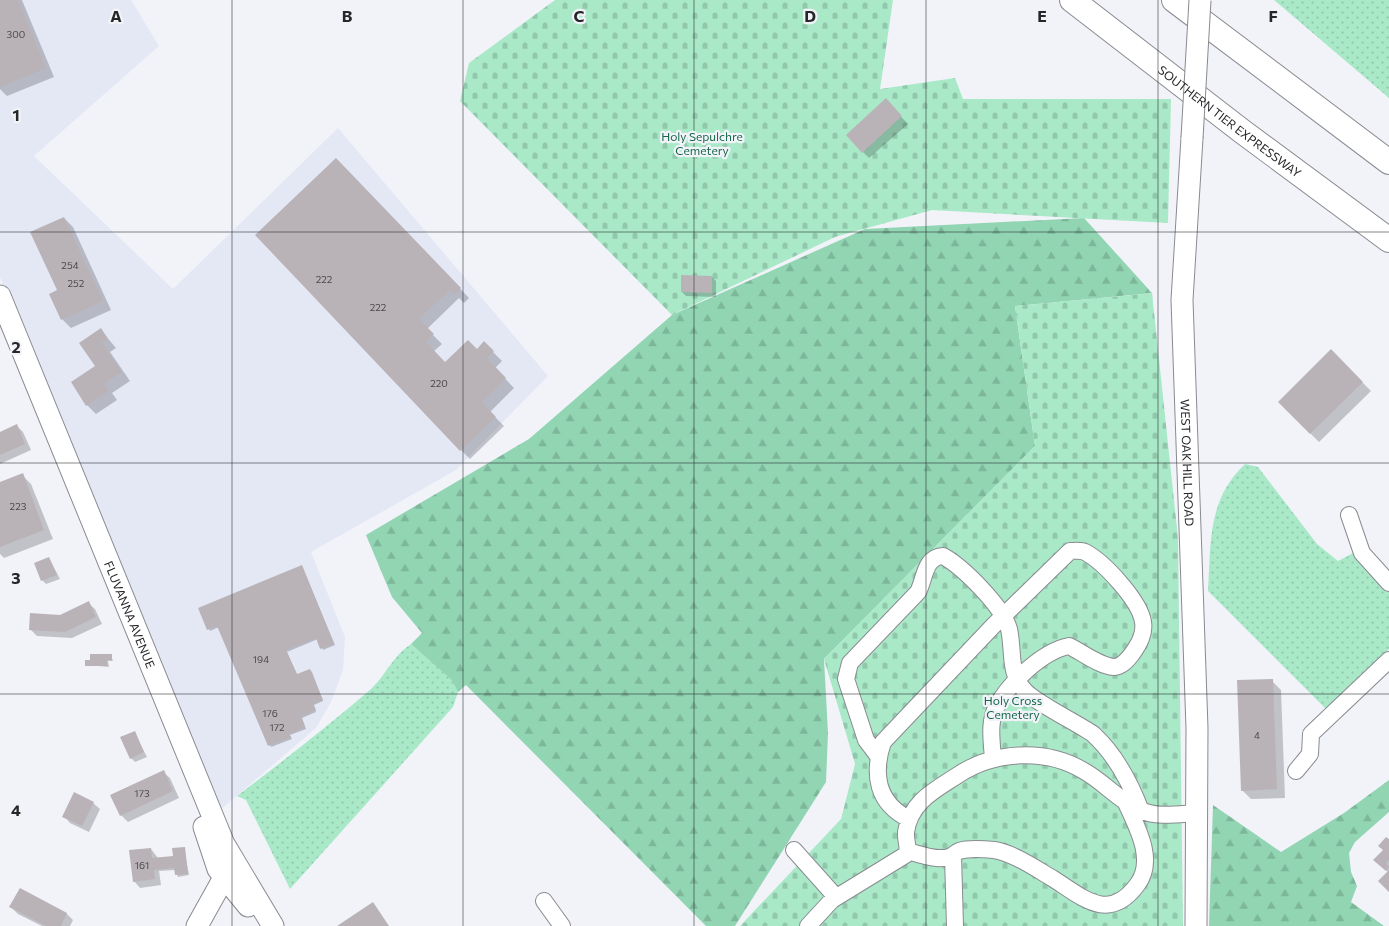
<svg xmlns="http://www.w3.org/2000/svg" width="1389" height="926" font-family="Commissioner,sans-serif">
<defs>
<pattern id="grass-dots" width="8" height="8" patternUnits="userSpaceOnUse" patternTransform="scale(1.25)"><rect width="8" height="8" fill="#a9e9c8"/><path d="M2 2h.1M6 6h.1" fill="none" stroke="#91c8ac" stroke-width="1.8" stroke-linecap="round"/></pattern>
<pattern id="forest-firs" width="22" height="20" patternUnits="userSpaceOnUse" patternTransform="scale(1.25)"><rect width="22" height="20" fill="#91d5b3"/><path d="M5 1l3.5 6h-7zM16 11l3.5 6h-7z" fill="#7db79a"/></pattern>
<pattern id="cemetery-stones" width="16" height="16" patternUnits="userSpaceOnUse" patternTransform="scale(1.25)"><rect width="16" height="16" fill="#a9e9c8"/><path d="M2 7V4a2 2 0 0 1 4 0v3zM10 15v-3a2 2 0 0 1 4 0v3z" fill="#91c8ac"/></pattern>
</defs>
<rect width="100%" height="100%" fill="#f1f3f9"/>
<path fill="#e4e8f5" d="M0 0H131L159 46 34 156 173 289 338 128 548 376 456 470 311 552 345 637 343 670 331 702 316 728 219 811 0 277Z"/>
<path fill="url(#grass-dots)" d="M1274 0H1389V98Z
M1245 464 1258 467 1317 544 1338 561 1355 552 1364 568 1389 592V649L1327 710 1208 591C1211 543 1207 500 1245 464Z
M411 644 454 681 458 692 453 707 290 889 246 800 237 796C283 761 327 727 371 689 386 675 392 657 411 644Z"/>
<path fill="url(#forest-firs)" d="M1084 218 1152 293 1015 306 1035 446 824 659 828 733 826 782 735 926H706L466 685 458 692 452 680 411 644 422 633 392 597 366 535 529 439 672 315 865 229Z
M1389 780V812L1355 842 1349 853 1351 872 1357 886 1351 902 1384 926H1209L1213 805 1281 852 1344 813Z"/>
<path fill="url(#cemetery-stones)" d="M555 0H893L880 89 955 78 963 99H1171L1168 223 932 210 835 237 672 315 460 101 469 63Z
M1152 293 1178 538 1183 926H740L841 819 855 764 824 659 1035 446 1015 306Z"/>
<path fill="#0003" d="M0 0H22L54 77 7 96 0 89Z
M892 107 908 124 869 158 863 152Z
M345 169 469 298 464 303 459 298 427 329 442 344 434 351 445 363 477 350 484 343 502 361 495 368 514 388 490 412 504 426 470 459 461 450Z
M64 218 73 227 111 310 71 328 62 319 58 291Z
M712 277 716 281V297L686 296 682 292Z
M101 330 116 348 110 352 130 381 112 393 117 400 96 414 87 405 97 366Z
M1331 351 1371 391 1319 442 1279 402Z
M17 426 23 432 31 450 0 464V433Z
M22 475 31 484 53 539 4 558 0 554V483Z
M49 558 60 579 46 584 42 580Z
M302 566 335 645 323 650 318 639 287 652 297 675 310 670 312 672 323 701 314 705 316 712 302 718 306 729 290 735 292 739 271 747 219 627 210 631 199 609Z
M88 603 95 609 102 624 72 638 37 636 31 630Z
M111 656 113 661H108L109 667 87 665Z
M1272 681 1281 690 1285 798 1251 799 1242 790Z
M134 732 147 757 135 762 131 758Z
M163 772 170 778 179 798 128 822 121 815Z
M93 803 100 809 89 832 70 823 64 816Z
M1389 841V890L1388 872 1381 866Z
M184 848 189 875 178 877 175 870 159 871 161 885 140 888 134 881 151 849 158 858 174 857Z
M20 889 67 914 73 920 70 926H42L18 914 11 907Z"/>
<path fill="#b9b3b7" d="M0 0H18L46 68 0 87Z
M886 98 902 116 862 153 846 135Z
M336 158 461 288 454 295 450 290 419 319 434 334 426 342 445 362 468 340 477 349 484 341 494 351 487 358 506 378 482 402 496 417 460 451 255 235Z
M64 217 103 301 61 320 49 294 57 290 30 232Z
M681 275 712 276V293L681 292Z
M101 328 108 339 102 343 122 372 104 384 109 391 86 406 71 382 95 366 79 343Z
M1331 349 1363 382 1310 434 1278 402Z
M17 424 25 444 0 455V432Z
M23 473 44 530 0 547V482Z
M49 557 57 575 41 581 34 563Z
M302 565 334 644 320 649 316 638 286 650 297 674 310 669 323 700 313 704 316 710 301 716 305 727 289 734 291 737 268 746 217 626 207 630 198 608Z
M89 601 96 617 65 632 29 630 30 613 60 615Z
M90 654H112V660H107V666H85V660H90Z
M1273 679 1277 789 1241 791 1237 680Z
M135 731 144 752 130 759 120 737Z
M164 770 173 791 120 816 110 795Z
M74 792 94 802 82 826 62 817Z
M1386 837 1389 839V860L1386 863 1389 867 1386 871 1373 860 1383 850 1378 846Z
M185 847 188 874 175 875 174 868 154 870 155 879 133 882 129 850 151 848 152 858 173 856 172 848Z
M1389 870V892L1378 881Z
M20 888 67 913 61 926H46L9 907Z
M373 902 389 926H337Z"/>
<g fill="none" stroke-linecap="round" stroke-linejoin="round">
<defs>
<path id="minor" d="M1349 515 1362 553 1389 583
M878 756 866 740 846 679 850 663 918 592C925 579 924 557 943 556 963 567 1003 607 1009 629 1014 651 1008 673 1025 691 1036 703 1077 723 1093 734 1116 755 1130 782 1141 811
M1296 771 1310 754 1311 734 1389 660
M909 819C877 803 872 775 883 742L994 625 1070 551C1075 551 1081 550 1085 552 1104 562 1140 601 1143 622 1145 634 1139 644 1132 654 1128 659 1122 667 1114 667 1099 666 1082 652 1069 646 1043 651 1009 683 997 706 988 722 992 742 993 759
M794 850 836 897
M908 851C919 854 937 861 949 857 953 856 956 852 959 851 968 848 984 849 994 850 1013 853 1035 868 1052 878 1081 896 1108 924 1137 885 1156 861 1137 827 1126 803
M953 855 955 926
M544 901 562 926
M808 926 832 900 907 854C909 846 905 839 906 832 910 802 935 790 958 775 994 751 1046 748 1084 771 1104 782 1119 801 1140 810 1157 818 1179 814 1197 813"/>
<g id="major">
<path id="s1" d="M1192 138 1182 300 1197 728 1196 926"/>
<path id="s2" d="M0 296 224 844 273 926"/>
<path d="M204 827 218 869 248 906"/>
<path d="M197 926 231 865"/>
</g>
<g id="highway">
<path id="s3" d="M1072 0 1243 132 1389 240"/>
<path d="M1174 0 1389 162"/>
</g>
</defs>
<use href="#minor" stroke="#8a8b91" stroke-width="18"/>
<use href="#major" stroke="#8a8b91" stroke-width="23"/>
<use href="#highway" stroke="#8a8b91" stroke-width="26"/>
<use href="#minor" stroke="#fff" stroke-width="16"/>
<use href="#major" stroke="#fff" stroke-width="21"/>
<use href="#highway" stroke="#fff" stroke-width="24"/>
<defs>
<path id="major-bridge" d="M1192 138 1200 0"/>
</defs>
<use href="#major-bridge" stroke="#8a8b91" stroke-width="23" stroke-linecap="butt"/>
<use href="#major-bridge" stroke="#fff" stroke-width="21"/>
</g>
<path fill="none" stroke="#252628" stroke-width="1" stroke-opacity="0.55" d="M232 0V926M463 0V926M694 0V926M926 0V926M1158 0V926M0 232H1389M0 463H1389M0 694H1389"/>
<g text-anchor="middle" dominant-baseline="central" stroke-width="4.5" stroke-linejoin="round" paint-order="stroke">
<g font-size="10" fill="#4a494c">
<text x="16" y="34">300</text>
<text x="70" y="265">254</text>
<text x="324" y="279">222</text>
<text x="76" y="283">252</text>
<text x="378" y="307">222</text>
<text x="439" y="383">220</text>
<text x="18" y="506">223</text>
<text x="261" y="659">194</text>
<text x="270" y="713">176</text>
<text x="277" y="727">172</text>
<text x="1257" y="735">4</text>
<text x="142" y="793">173</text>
<text x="142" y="865">161</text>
</g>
<g font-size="12" fill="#252628" stroke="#f1f3f9">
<text stroke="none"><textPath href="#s3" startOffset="199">SOUTHERN TIER EXPRESSWAY</textPath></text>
<text stroke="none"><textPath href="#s1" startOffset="325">WEST OAK HILL ROAD</textPath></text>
<text stroke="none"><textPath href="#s2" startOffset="344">FLUVANNA AVENUE</textPath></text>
</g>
<g font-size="12" fill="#166747" stroke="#f1f3f9">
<text x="702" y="136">Holy Sepulchre<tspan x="702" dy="14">Cemetery</tspan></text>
<text x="1013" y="700">Holy Cross<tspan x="1013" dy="14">Cemetery</tspan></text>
</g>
</g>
<g font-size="16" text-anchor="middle" font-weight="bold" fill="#252628" stroke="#f1f3f9" stroke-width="4.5" stroke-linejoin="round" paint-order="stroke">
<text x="116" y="22">A</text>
<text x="347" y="22">B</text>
<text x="579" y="22">C</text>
<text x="810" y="22">D</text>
<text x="1042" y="22">E</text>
<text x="1273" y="22">F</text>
<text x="16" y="121">1</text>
<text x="16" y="353">2</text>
<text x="16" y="584">3</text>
<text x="16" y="816">4</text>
</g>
</svg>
